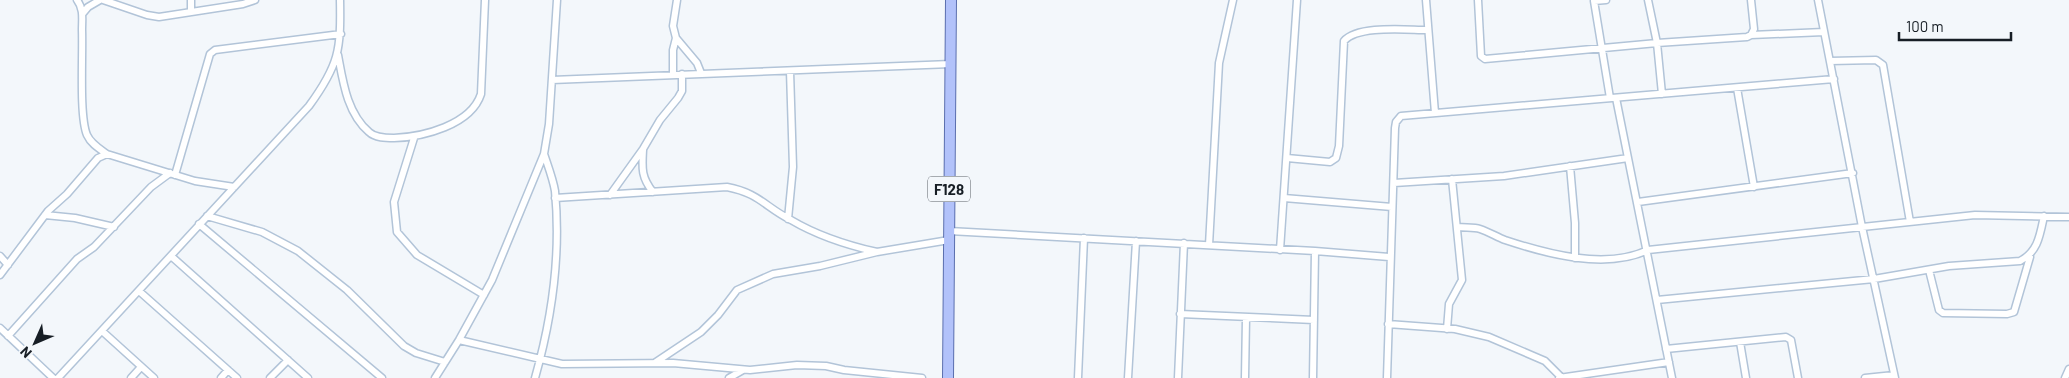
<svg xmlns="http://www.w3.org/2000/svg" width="2069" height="378" font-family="Barlow,sans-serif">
<rect width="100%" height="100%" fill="#f3f7fb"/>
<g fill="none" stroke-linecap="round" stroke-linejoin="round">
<defs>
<path id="street" d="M77 0C84 9 82 19 82 30 83 55 79 116 87 135 91 144 100 149 107 154L195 181 234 187
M103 0 147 15 159 17 243 4 255 0
M191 0V12
M1426 0 1435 113
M1478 0 1481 56 1485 59 1657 43 1747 37 1751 35 1824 32
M1606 0 1594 1 1610 98
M1648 0 1657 43 1662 94
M1751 0 1754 29 1751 35
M1818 0 1862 227 1895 378
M83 13 88 7 100 0
M676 38 697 63 701 73
M338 55C343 82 347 113 369 132 375 138 386 138 394 138 423 137 471 125 481 94L485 0
M1830 61 1876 60 1883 65 1910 222
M673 75V50L676 38 673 26 677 0
M552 80 951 64
M1737 88 1754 187
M1616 98 1672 378
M414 138 394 202 397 232 417 255 484 295
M643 150C642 168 641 177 653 192
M1287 158 1330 162 1336 158 1339 146 1344 41C1358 25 1406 30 1427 30
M1570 166 1575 223V258
M175 175 210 54 215 50 341 34
M1394 183 1504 176 1628 158
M610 195 643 149 660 120 678 98 682 91V74
M555 198 727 187C759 193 765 207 791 220 818 236 846 245 877 252
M1284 198 1392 207
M1638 202 1853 173
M45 215 75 218 114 227
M207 216 262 232 298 251 347 290 404 346 416 353 445 362
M788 219 793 167 790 71
M199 224 382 378
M1458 227C1465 228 1474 227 1480 229 1489 232 1497 237 1505 240 1547 254 1606 270 1648 250L1975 215 2069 217
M949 231 1315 251 1389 257
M1209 245 1219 63 1233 0
M1280 250 1297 0
M0 256 8 265
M171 256 308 378
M1929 270 1939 310 1943 313 2007 314 2014 312 2030 257
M0 275 48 211 67 194 98 158 107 154
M139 291 237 378
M1657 300 1874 279 1949 266 2020 261C2038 252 2040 235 2044 216
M1180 314 1314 320
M1388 324 1455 329 1489 337 1545 361 1562 378
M0 328 53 378
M1447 329 1449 304 1462 280 1452 179
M102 331 154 378
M8 336 77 259 94 247 151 187 170 173
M459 340 562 364 673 363 750 370 797 365 826 366 844 370 922 378
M1740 342 1746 378
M1666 349 1786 337 1791 340 1798 378
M656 362 701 332 718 315 737 290 773 274 820 266 877 252 949 240
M58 378 309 106C339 65 341 50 340 0
M131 378 141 367
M221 378 228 370
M270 378 288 360
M435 378 459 340 492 280 544 154 549 124 557 0
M535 378C552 318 561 254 555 191 553 179 548 166 544 154
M729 378 743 370
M1078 378 1084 238
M1128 378 1136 241
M1178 378 1184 243
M1245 378 1246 318
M1313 378 1315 251
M1387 378 1395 128 1396 122 1401 116 1834 79
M1559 378 1669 362
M1865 378 1894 375
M2065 378 2069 369"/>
<path id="primary" d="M948 378 951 0"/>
</defs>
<use href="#street" stroke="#b2c4d8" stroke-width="9"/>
<use href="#primary" stroke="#5b6fae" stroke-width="12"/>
<use href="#street" stroke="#fff" stroke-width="6"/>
<use href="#primary" stroke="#b2c2fa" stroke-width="10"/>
</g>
<g text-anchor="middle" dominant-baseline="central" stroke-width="4.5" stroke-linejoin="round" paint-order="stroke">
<rect fill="#f3f7fb" stroke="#595f65" stroke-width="1" x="928" y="176.5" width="42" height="25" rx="4"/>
<g font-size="15" font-weight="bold" fill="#171e25">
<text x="949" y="189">F128</text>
</g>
</g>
<g transform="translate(35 343) rotate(225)" stroke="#f3f7fb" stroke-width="4" paint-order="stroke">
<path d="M0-4L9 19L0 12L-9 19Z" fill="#171e25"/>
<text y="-8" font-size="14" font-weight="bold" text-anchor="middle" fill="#171e25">N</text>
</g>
<path d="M1899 32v8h112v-8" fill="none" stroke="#171e25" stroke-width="2.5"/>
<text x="1906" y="32" font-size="15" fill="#171e25" stroke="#f3f7fb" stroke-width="4" paint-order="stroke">100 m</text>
</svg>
